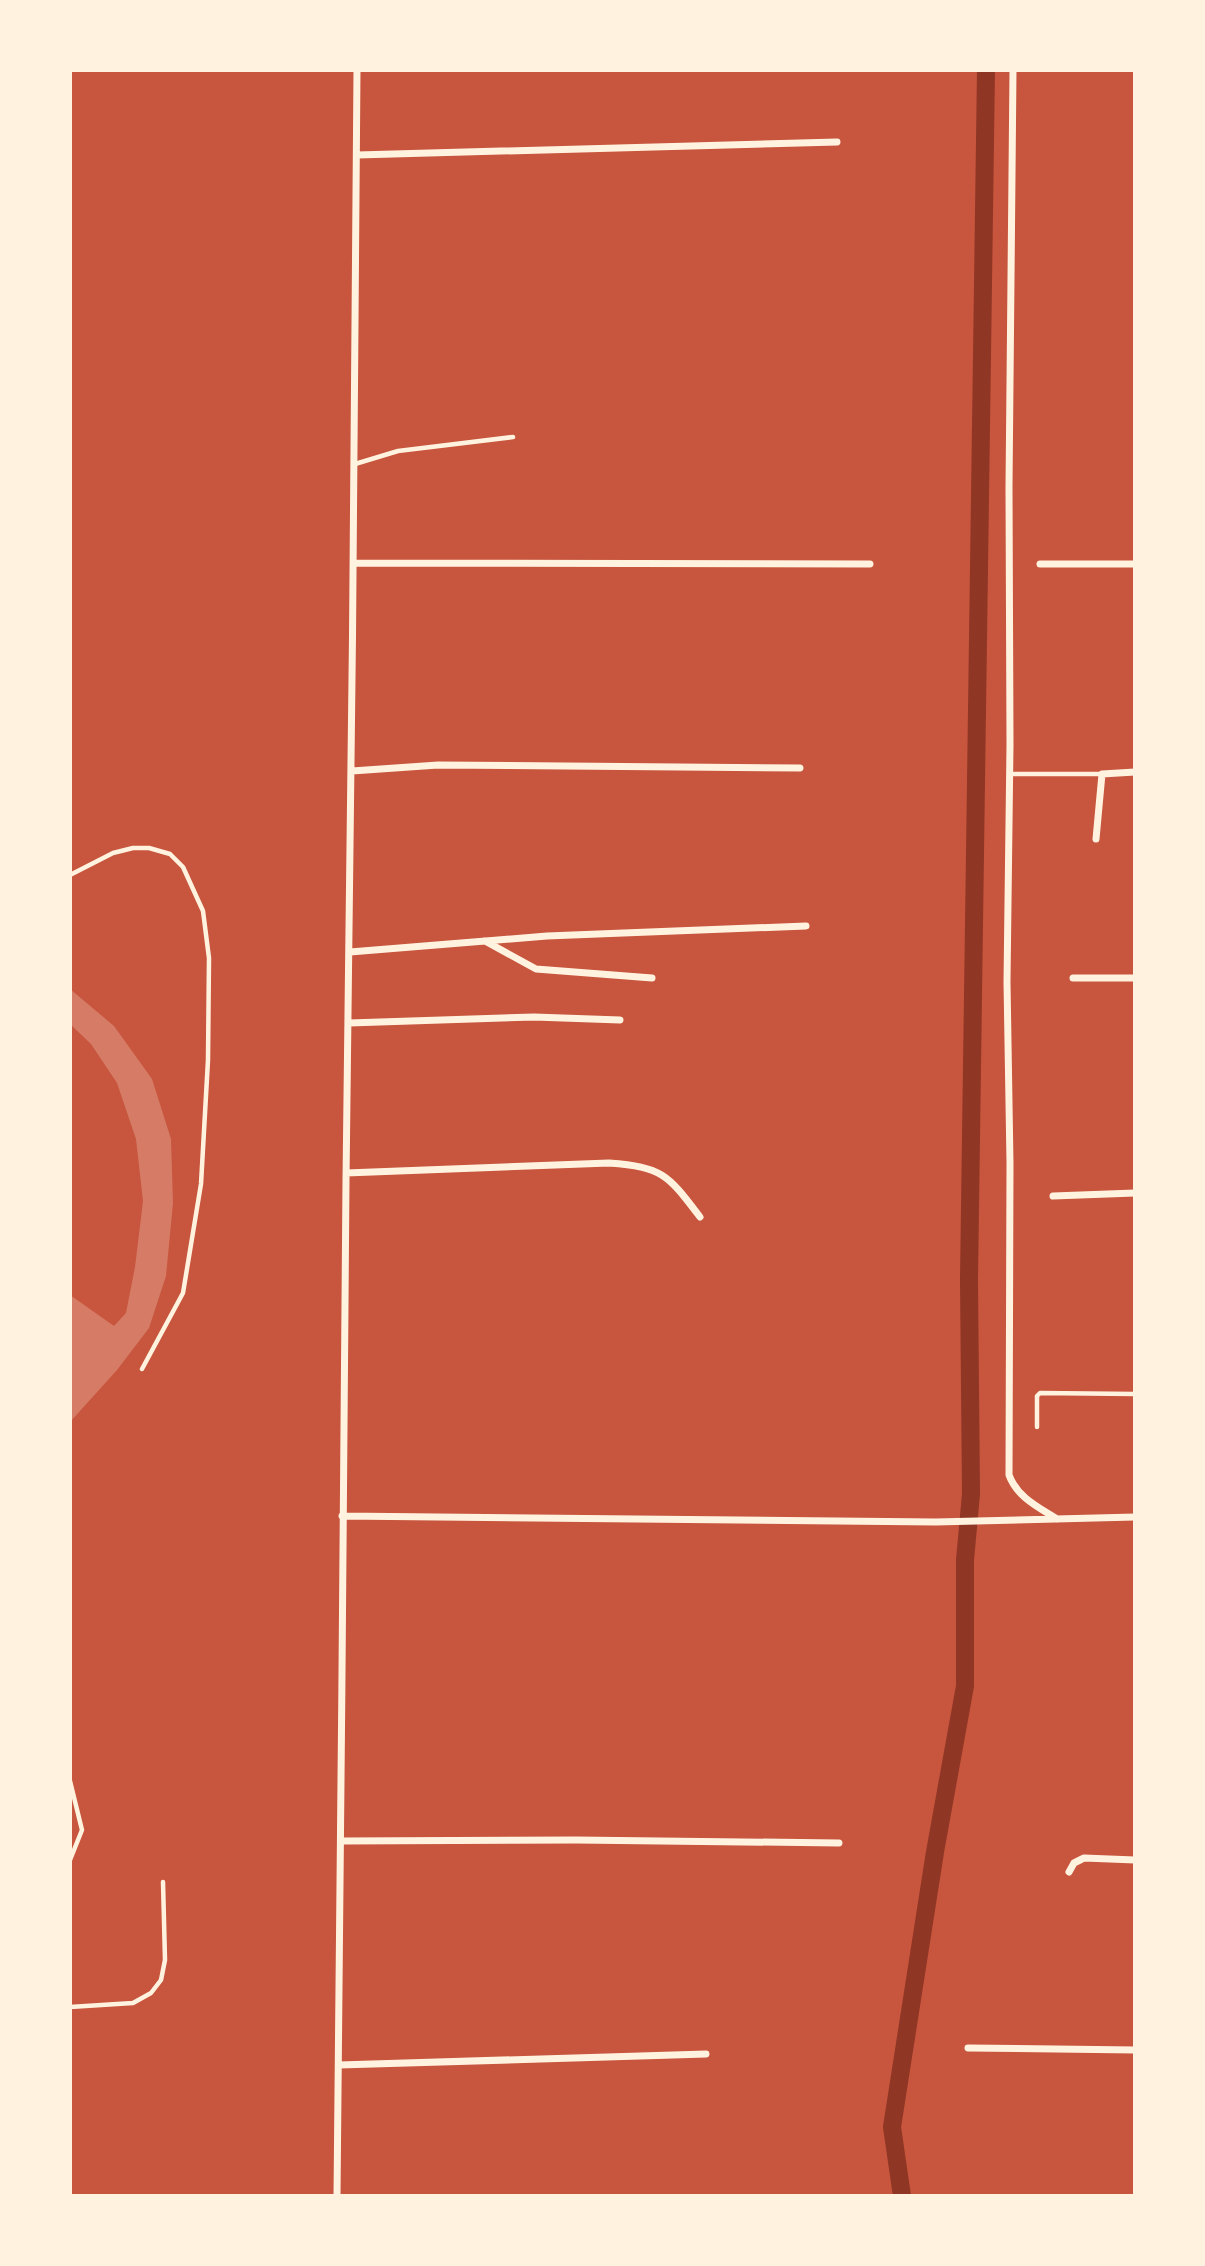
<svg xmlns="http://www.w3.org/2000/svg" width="1205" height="2266" font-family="'Open Sans',sans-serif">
<rect width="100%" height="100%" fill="#c8553d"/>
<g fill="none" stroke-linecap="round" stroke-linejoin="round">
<path stroke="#8f3625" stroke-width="18" d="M902 2196 892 2127 935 1852 965 1686V1560L971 1494 969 1280 986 70"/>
</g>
<path fill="#d67c66" d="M70 989 114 1026 152 1079 171 1139 173 1203 166 1276 149 1328 117 1370 70 1422V1295L114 1326 126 1313 135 1267 143 1201 136 1139 117 1083 91 1044 70 1024Z"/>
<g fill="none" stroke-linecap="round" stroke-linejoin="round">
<path stroke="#fff3e0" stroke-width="4.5" d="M355 464 398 451 513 437
M1010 774H1102
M70 875 113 853 133 848H149L170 854 183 867 203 911 209 958 208 1060 201 1184 183 1293 142 1369
M1037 1427V1396L1040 1393 1135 1394
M70 1781 82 1830 70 1860
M70 2007 133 2003 151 1993 161 1980 165 1960 163 1882"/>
<path stroke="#fff3e0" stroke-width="7" d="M1013 70 1009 487 1010 745 1007 982 1010 1163 1009 1475C1017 1497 1038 1507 1057 1519
M357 155 837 142
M353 563 870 564
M1040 564H1135
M352 771 438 765 800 768
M1096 839 1102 774 1135 772
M485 941 536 969 652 978
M350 952 547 936 806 926
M1073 978H1135
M349 1023 534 1017 620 1020
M346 1173 609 1163C663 1167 668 1175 700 1217
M1053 1196 1135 1193
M342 1516 936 1522 1135 1517
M342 1841 576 1840 839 1843
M1069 1872 1074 1863 1084 1858 1135 1860
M968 2048 1135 2050
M339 2065 706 2054
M337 2196C342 1858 342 1519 346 1181 350 811 356 440 357 70"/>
</g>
<rect width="1205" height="2266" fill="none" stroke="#fff3e0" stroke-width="144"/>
</svg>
